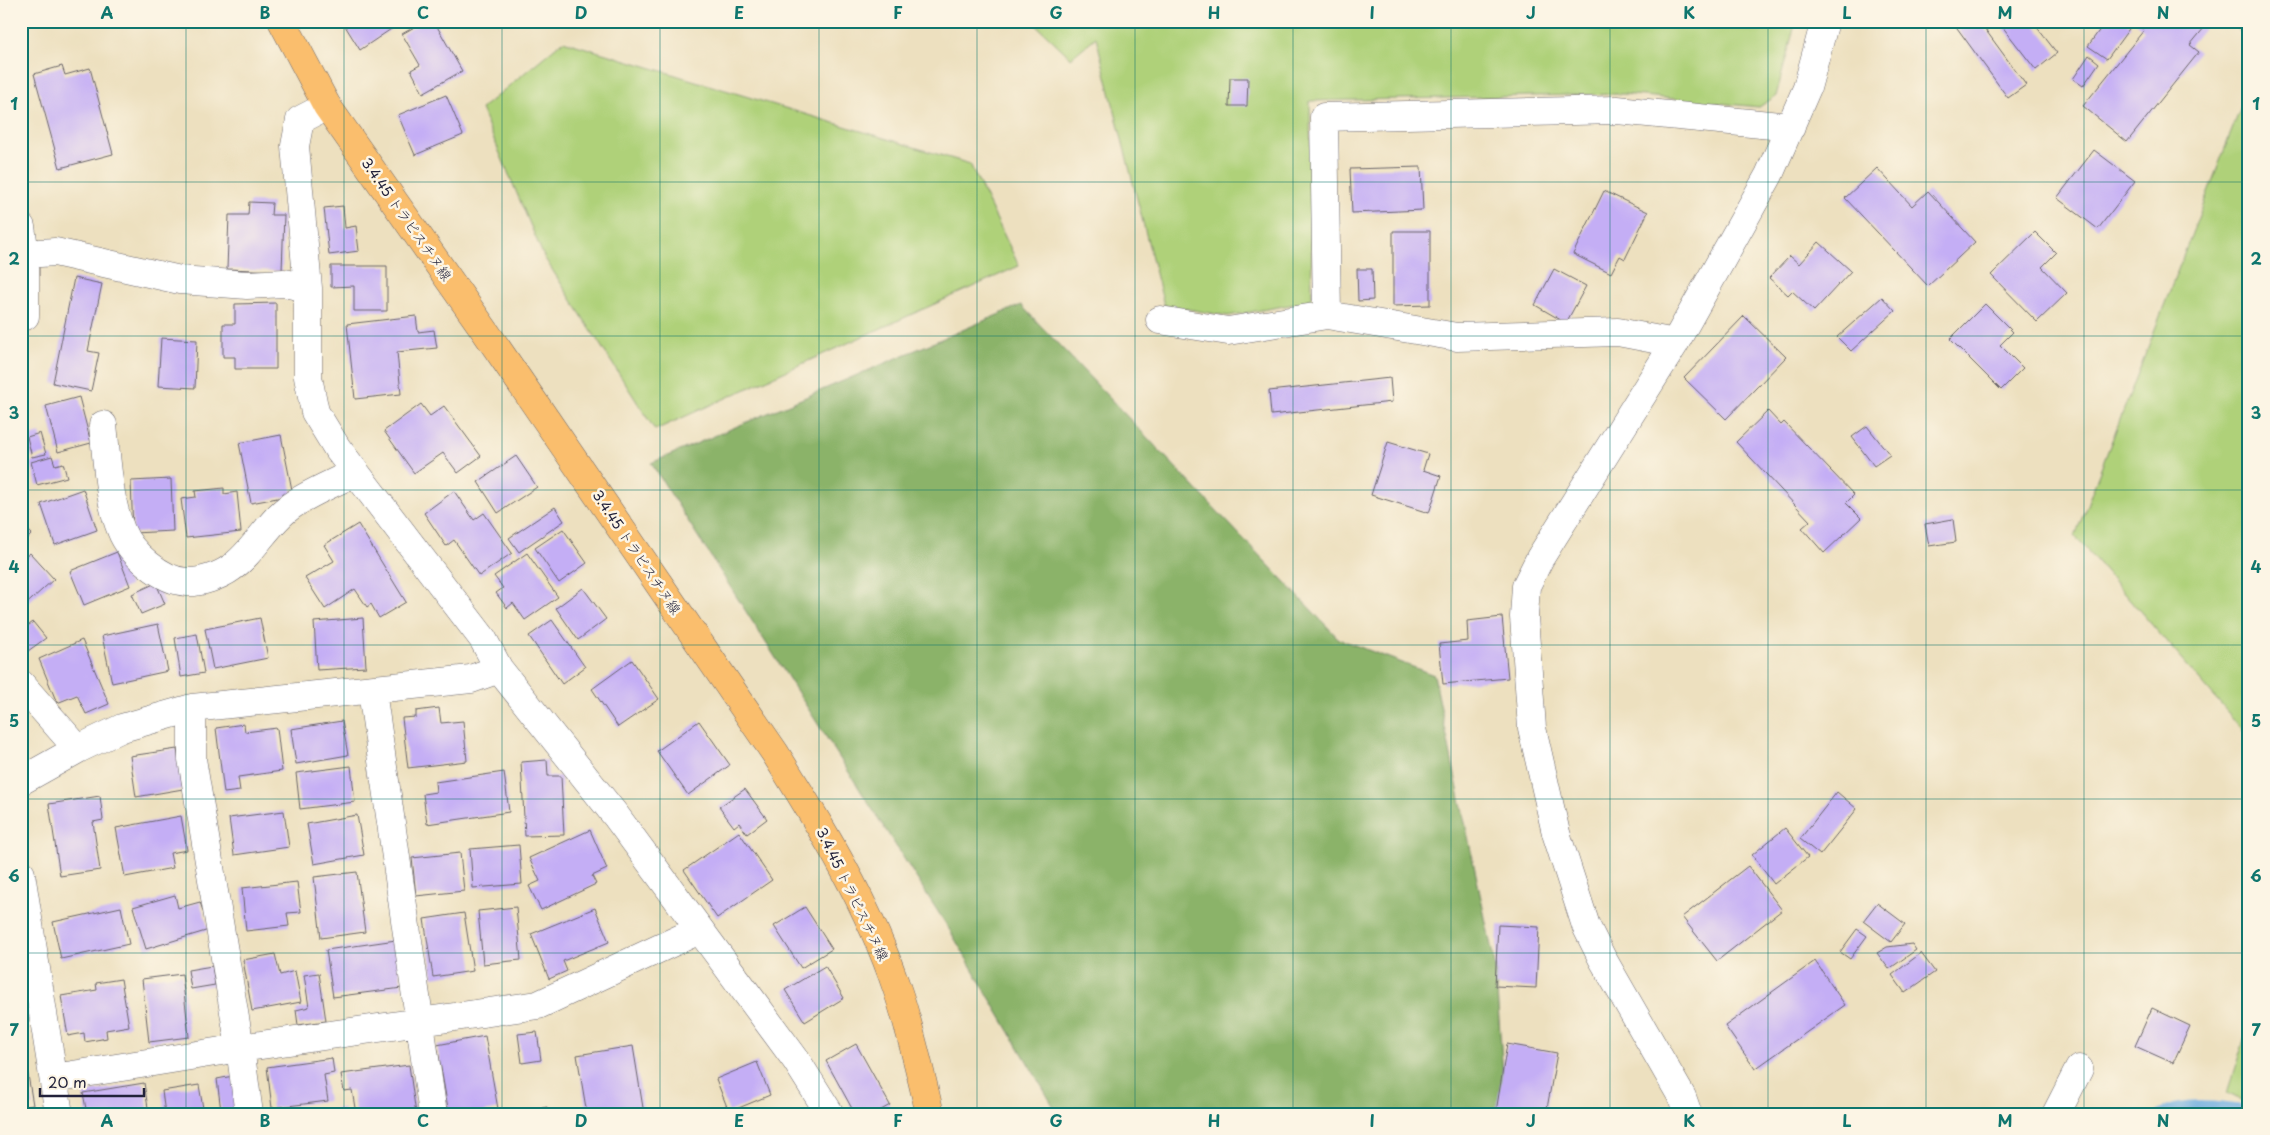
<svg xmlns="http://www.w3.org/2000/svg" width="2270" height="1135" font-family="'Playpen Sans','Klee One',sans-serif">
<rect width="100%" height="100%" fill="#fcf5e5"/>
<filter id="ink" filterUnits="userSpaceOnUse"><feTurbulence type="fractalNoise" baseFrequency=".02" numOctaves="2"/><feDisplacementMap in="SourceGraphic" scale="10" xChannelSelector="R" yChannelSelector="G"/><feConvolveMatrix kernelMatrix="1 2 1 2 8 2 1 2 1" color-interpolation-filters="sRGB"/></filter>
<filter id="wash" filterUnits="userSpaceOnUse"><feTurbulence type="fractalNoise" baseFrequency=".0096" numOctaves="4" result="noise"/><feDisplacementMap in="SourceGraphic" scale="20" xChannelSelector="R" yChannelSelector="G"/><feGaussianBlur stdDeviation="1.12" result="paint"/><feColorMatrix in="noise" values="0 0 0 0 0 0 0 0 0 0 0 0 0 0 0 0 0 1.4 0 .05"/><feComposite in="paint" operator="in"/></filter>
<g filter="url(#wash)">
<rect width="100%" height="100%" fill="#ede0bf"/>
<path fill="#afd179" stroke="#687a5a" d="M1032 21H1796L1776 96 1759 107 1623 94 1310 101 1312 301 1228 316 1164 305 1096 37 1071 58Z
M2233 21H2249V45Z
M563 41 970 164 1019 266 655 430 544 257 481 109Z
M2249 86V737L2075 536Z
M2249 1024V1104L2227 1093Z"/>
<path fill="#8bb369" stroke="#566a52" d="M1021 305 1339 639 1434 675 1495 965 1506 1114H1058L949 929 651 463Z"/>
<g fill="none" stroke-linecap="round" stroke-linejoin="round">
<path stroke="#6cace0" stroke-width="10" d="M2160 1114C2189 1102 2218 1106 2249 1111"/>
</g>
<g id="blocks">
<path fill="#c4aef5" d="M342 21H403L360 50Z
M425 21H434L462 71 423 93 411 70 420 65 402 34Z
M1952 21H1979L2026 85 2008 98Z
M1998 21H2032L2057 53 2036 70Z
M2106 21H2124L2131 26 2107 59 2088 46Z
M2134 21H2195L2204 28 2190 45 2199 52 2127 142 2083 106 2144 30Z
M2089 55 2099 63 2083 86 2073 79Z
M62 66 65 75 90 68 113 154 60 168 34 74Z
M1230 78H1248L1247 106H1229Z
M446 95 463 135 415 155 398 115Z
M2094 150 2135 181 2098 229 2057 198Z
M1421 167 1423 210 1352 213 1350 169Z
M1877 168 1912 206 1928 191 1975 242 1928 286 1845 198Z
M1604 191 1648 212 1625 259 1620 256 1611 273 1573 254Z
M249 202 272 203 271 215H284L282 271 227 269 229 215H248Z
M343 206 345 228 356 226 359 251 329 255 324 208Z
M1393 231H1430V305L1393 306Z
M2035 232 2056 253 2042 267 2067 293 2037 322 1991 275Z
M1819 242 1851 271 1814 311 1792 291 1788 295 1769 278 1790 256 1799 264Z
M331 266H387V311H354V286L331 287Z
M1357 269H1372L1373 300 1358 301Z
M1554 269 1586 286 1566 323 1535 305Z
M74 278 102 284 88 351 99 353 91 391 53 383Z
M1882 297 1895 311 1851 351 1837 337Z
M276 303V369H235V357H223V324H235V304Z
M1985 304 2013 332 2000 345 2023 368 2001 390 1950 339Z
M416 316 418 332 434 330 437 348 397 352 401 394 355 399 347 324Z
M1744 316 1786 357 1726 419 1684 378Z
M161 338 197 340 195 388 158 386Z
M1390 378 1392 402 1271 415 1269 391Z
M79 397 91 443 58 452 46 406Z
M421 404 430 416 444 406 481 456 458 473 443 453 414 473 384 431Z
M1768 411 1781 425 1784 422 1854 495 1846 503 1861 518 1824 553 1802 528 1810 521 1736 442Z
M1867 426 1890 455 1874 466 1852 437Z
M40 433 46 454 32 457 27 437Z
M281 435 293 495 251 503 239 443Z
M1388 442 1428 454 1423 470 1441 476 1429 513 1371 495Z
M52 456 55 465 63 463 67 477 37 485 31 462Z
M516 456 537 487 498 513 478 482Z
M171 479 173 531 133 533 131 481Z
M224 488V494L237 492 241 532 186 538 181 499 196 497 195 491Z
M83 489 97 530 55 545 41 504Z
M454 491 474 520 484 513 512 553 479 576 454 540 446 546 424 513Z
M555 507 564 521 519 552 509 538Z
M1953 519 1956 542 1929 546 1925 524Z
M21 523 32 534 21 545Z
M358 524 406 602 379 618 371 604 367 607 355 589 325 609 305 578 334 561 324 545Z
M563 529 587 563 559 583 535 548Z
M117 552 130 586 84 605 70 571Z
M30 553 54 579 21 609V561Z
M527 553 558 597 525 620 513 603 507 608 496 593 503 588 494 576Z
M156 583 165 604 141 614 132 594Z
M583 588 606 619 578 640 556 608Z
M1502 617 1508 678 1443 684 1439 644 1468 641 1467 621Z
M260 618 268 658 213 669 205 629Z
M363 618 366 667 317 670 314 622Z
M552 620 585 667 562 684 529 636Z
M33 622 46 638 21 656V631Z
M158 624 168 671 112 683 102 636Z
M197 634 204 673 181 677 175 638Z
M82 640 109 704 86 714 77 695 57 703 39 659Z
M632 660 659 699 618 727 592 689Z
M439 708 441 723 463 721 467 761 408 768 402 718 416 717V711Z
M342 721 348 755 296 764 291 729Z
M699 721 730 765 688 795 657 751Z
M244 724 245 732 277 728 282 771 238 777 240 791 224 793 216 728Z
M177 749 183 789 136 797 130 756Z
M547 760 548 776H561L564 835 525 836 521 762Z
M351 766 355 802 300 809 296 773Z
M504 772 509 812 427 824 423 794 436 792 435 782Z
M745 789 767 819 747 834 739 823 734 827 719 807Z
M1837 792 1857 809 1820 855 1800 839Z
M100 796 103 820 93 822 100 870 60 876 49 804Z
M284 811 289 847 234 855 229 818Z
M357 815 364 855 314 864 307 824Z
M181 816 187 850 170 853 173 868 125 877 116 828Z
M1785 828 1808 857 1774 884 1752 855Z
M590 830 607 869 592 876 596 884 541 910 529 886 540 881 529 858Z
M739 832 772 880 717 918 684 870Z
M519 845 522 884 473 888 470 849Z
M460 853 464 891 416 896 412 858Z
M1748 866 1782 910 1717 961 1682 917Z
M357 872 365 932 321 938 314 877Z
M297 882 301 912 287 913 289 926 246 931 242 888Z
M175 895 178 908 200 902 209 930 146 949 133 907Z
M1877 903 1905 924 1891 942 1863 921Z
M121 907 129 944 61 959 53 922Z
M516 907 521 960 483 964 478 911Z
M805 907 832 949 801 968 774 926Z
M595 908 609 942 563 961 567 971 549 979 531 934Z
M464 913 473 971 433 977 424 919Z
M1498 925 1539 927 1536 988 1495 986Z
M1857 929 1867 936 1850 959 1840 952Z
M396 940 402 988 333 997 326 950Z
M1912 944 1916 950 1889 969 1877 953 1887 947Z
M1921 953 1935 972 1905 993 1892 975Z
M275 954 280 975 295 971 301 1002 252 1011 243 960Z
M1815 961 1845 1005 1755 1069 1725 1026Z
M212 966 215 985 191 989 188 970Z
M825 966 844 998 805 1022 785 990Z
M319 973 326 1021 298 1025 296 1010 309 1007 304 975Z
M182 974 189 1037 149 1042 142 979Z
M121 979 129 1026 106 1030 107 1038 85 1042 84 1033 68 1036 61 996 97 990 96 983Z
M2152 1008 2190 1026 2173 1063 2135 1046Z
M537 1032 541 1060 522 1063 518 1034Z
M485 1036 498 1109 475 1114H449L437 1045Z
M856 1044 890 1105 874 1114H855L826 1061Z
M1507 1044 1557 1053 1546 1114 1496 1112Z
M633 1046 644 1114H587L577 1055Z
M24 1051 33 1105 21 1107V1052Z
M332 1058 334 1073 324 1075 328 1101 272 1108 267 1067Z
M757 1062 770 1095 729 1112 716 1079Z
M409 1065 416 1114H356L352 1090 344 1091 341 1074Z
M233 1076 237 1109 221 1111 217 1079Z
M144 1083 149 1114H87L83 1093Z
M199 1085 204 1114H165L162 1091Z
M547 1107 548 1114H521V1112Z
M343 1108 344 1114H317V1111Z"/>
</g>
</g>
<g filter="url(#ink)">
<use href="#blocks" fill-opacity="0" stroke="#696469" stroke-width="1"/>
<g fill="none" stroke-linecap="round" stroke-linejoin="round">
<defs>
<path id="minor" d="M327 106 300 120 295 146 308 288V377L315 412 337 448 483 639 499 669 616 816 796 1060 830 1114
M21 227 25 254V316
M25 254 55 252 180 280 247 285 284 283 308 288
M1327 315 1324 117 1617 110 1791 127
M1160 320 1228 331 1327 315 1457 337 1618 332 1675 343
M103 425C107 459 108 498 121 530 130 553 162 581 187 582 200 583 220 576 231 568 254 552 268 522 291 506 310 492 335 483 355 472
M21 684 78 749
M372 691 433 1114
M192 708V759L240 1048 249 1114
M21 781 78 749 122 728 192 708 471 679 499 669
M21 874 59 1114
M54 1078 240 1048 538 1005 699 930
M1688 1114 1682 1097 1602 958 1586 926 1556 833 1532 728 1524 617 1526 586 1540 558 1675 343 1769 175 1807 88 1825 21
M2056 1114 2079 1069"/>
<path id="major" d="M282 21 327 106 483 328 775 753C822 828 869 905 897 989 911 1030 920 1072 930 1114"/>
</defs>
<use href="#minor" stroke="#696469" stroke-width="29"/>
<use href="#major" stroke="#696469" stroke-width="29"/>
<use href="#minor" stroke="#fff" stroke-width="28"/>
<use href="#major" stroke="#fabe6d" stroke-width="28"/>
</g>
</g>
<path fill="none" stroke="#0f766e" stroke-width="1" stroke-opacity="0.55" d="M186 21V1114M344 21V1114M502 21V1114M660 21V1114M819 21V1114M977 21V1114M1135 21V1114M1293 21V1114M1451 21V1114M1610 21V1114M1768 21V1114M1926 21V1114M2084 21V1114M21 182H2249M21 336H2249M21 490H2249M21 645H2249M21 799H2249M21 953H2249"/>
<g text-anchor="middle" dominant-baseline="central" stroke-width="5" stroke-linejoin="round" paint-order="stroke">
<g font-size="14" fill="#22223b" stroke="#fcf5e5">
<text transform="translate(407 219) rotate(55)">3.4.45 トラピスチヌ線</text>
<text transform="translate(637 552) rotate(56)">3.4.45 トラピスチヌ線</text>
<text transform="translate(853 894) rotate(64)">3.4.45 トラピスチヌ線</text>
</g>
</g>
<rect width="2270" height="1135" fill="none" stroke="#fcf5e5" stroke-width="55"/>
<path d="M40 1088v8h104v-8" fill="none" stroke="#22223b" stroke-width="2.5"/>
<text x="48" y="1088" font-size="15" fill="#22223b" stroke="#fcf5e5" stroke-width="4" paint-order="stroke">20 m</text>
<rect x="28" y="28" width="2214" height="1080" fill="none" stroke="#0f766e" stroke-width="2"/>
<g font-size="16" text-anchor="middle" font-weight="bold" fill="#0f766e">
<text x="107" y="19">A</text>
<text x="265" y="19">B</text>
<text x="423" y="19">C</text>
<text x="581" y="19">D</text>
<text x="739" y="19">E</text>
<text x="898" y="19">F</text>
<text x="1056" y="19">G</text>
<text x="1214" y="19">H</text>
<text x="1372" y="19">I</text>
<text x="1531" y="19">J</text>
<text x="1689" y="19">K</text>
<text x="1847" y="19">L</text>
<text x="2005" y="19">M</text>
<text x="2163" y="19">N</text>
<text x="14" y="110">1</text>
<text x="2256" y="110">1</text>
<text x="14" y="265">2</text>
<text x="2256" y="265">2</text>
<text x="14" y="419">3</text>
<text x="2256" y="419">3</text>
<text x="14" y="573">4</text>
<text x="2256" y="573">4</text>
<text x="14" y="727">5</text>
<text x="2256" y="727">5</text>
<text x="14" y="882">6</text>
<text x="2256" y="882">6</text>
<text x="14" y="1036">7</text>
<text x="2256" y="1036">7</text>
<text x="107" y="1127">A</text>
<text x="265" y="1127">B</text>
<text x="423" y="1127">C</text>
<text x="581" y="1127">D</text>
<text x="739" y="1127">E</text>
<text x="898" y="1127">F</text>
<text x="1056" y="1127">G</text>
<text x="1214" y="1127">H</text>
<text x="1372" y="1127">I</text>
<text x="1531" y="1127">J</text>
<text x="1689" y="1127">K</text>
<text x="1847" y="1127">L</text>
<text x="2005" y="1127">M</text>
<text x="2163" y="1127">N</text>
</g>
</svg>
